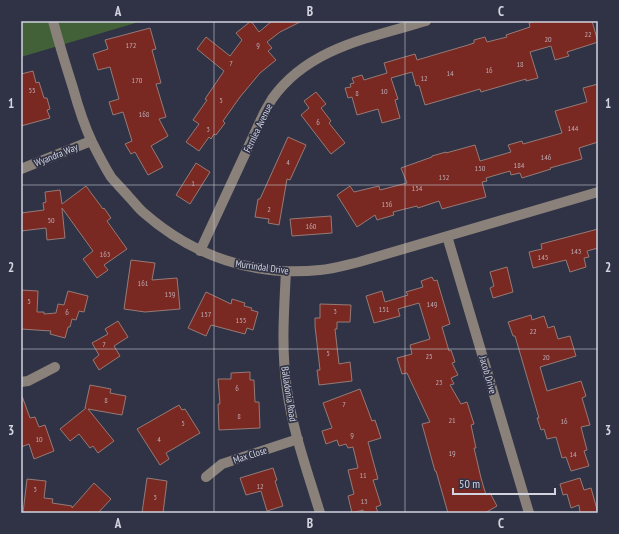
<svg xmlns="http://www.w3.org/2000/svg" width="619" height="534" font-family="'PT Sans Narrow',sans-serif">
<rect width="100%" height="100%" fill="#303346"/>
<path fill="#436138" d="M21 21H142L21 57Z"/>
<path fill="#7a2922" stroke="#957a76" d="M251 21 259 32 272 21H302L280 32 267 42 272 48 268 51 276 60 260 73 240 97 223 121 225 123 216 135 214 134 211 139 209 137 199 151 186 142 199 124 193 120 207 100 205 99 224 71 197 49 206 37 230 56 242 40 236 33Z
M536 21H592L598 42 567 52 569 56 555 60 551 46 530 52 538 78 526 81V79L481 92 480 89 425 105 419 85 416 86 412 72 391 78 398 99 395 100 400 118 382 123 378 109 357 115 352 97 348 98 345 88 351 87 350 84 354 83 352 78 362 75 364 80 387 73 384 63 415 54 417 60 468 45 474 43V40L485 37 487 42 507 37 506 35 530 27 529 23Z
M150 28 156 49 152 50 161 83 156 84 166 117 159 119 168 136 151 146 163 167 148 175 135 152 131 154 125 144 132 141 123 112 113 115 109 102 119 99 110 67 98 70 93 54 108 49 105 40Z
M33 71 36 83 39 82 44 98H47L50 109 47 110 50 118 21 126V74Z
M598 84V142L579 148 582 159 550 168 551 169 522 178 520 173 511 175 510 171 486 178 487 181 482 182 486 197 442 209 439 201 418 208 417 206 393 212 394 215 377 220 375 215 357 227 337 195 350 186 354 192 379 186 380 190 407 183 401 168 432 157V156L446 152V153L475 145 480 161 511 152 508 145 522 141 523 144 562 133 555 111 587 102 583 88Z
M316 92 326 104 321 108 331 121 329 123 345 143 331 154 301 115 309 108 304 101Z
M288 137 306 145 290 180 287 179 279 225 268 223 269 219 255 217 258 199H260Z
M196 163 210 172 190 204 176 195Z
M86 186 103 209 104 208 111 218 107 221 127 249 104 265 108 270 97 278 83 259 93 251 62 208 65 238 47 240 46 228 21 231V213L44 210 43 203 46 202 45 192 60 190 62 204Z
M331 216 332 233 292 236 290 219Z
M598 229V248L587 251 589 257 584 258 586 267 570 272 566 260 533 268 529 252 542 249 541 244Z
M131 260 155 263 152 280 177 278 180 309 145 312 124 309Z
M507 267 513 292 493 298 490 288 494 286 490 272Z
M432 277 434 281 437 280 450 324 442 327 449 351 451 350 455 362 452 363 458 375 451 378 454 384 450 385 461 404 467 402 474 424 471 425 476 448H474L481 478 486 495 490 493 497 506 485 513H448L436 471H435L422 424 430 422 407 373 402 374 397 358 412 354 410 345 430 339 419 303 398 309 400 316 374 323 366 296 382 291 385 302 408 295 406 292 423 287 421 281Z
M21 290 38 291 37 312H44V314L56 313 58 304 64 305 68 291 88 296 84 312 79 311 76 320 72 319 70 327H68L65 338 50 334 51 331 21 329Z
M206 292 231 304 232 299 245 303 244 306 252 308 251 310 258 312 253 330 247 328 245 334 211 325 206 336 188 328Z
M320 304 351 305 350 322H337V329H335L339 364 350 362 352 381 319 385 317 370H320L315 326V318H320Z
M531 315 532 320 544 316 548 328 554 326 558 339 570 336 576 356 540 367 547 391 581 381 586 396 582 398 590 425 581 427 587 450 584 451 589 466 571 471 566 457 562 458 556 437 547 439 544 429 541 430 537 418H539L515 336H513L508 322Z
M118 321 128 337 114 346 120 356 99 370 93 360 99 355 92 343 108 334 105 329Z
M250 372V380H254L255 402H259L260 428 219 430 218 404H220L218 379H231V373Z
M90 385 111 389 110 393 126 396 122 415 88 409 114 441 98 453 93 446 90 448 79 434 70 441 60 429 86 408H85Z
M360 389 372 421 375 420 381 438 368 442 378 479 373 480 381 505 376 507 378 513H363V510L352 513 348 496 354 494 348 470 358 468 353 447 348 448 346 444 339 446 337 440 326 444 322 431 332 428 323 403Z
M21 396H22L30 418 35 417 39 427 45 425 54 451 34 459 29 444 21 447Z
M179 405 182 410 185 409 200 433 166 453 169 459 160 465 137 429Z
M273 468 277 480 275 481 283 506 267 511 261 491 246 495 240 478Z
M147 478 167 481 163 513H142Z
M580 478 584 490 591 488 598 513H580L579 505 571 508 567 494 563 495 560 484Z
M27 479 46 481 44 498 53 499 52 503 72 506V508L94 483 111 499 98 513H23Z"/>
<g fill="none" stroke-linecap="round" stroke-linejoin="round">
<path stroke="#8a827a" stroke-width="10" d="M53 21C59 43 66 66 73 88 78 106 84 125 92 142 98 154 104 166 111 177 117 184 123 190 129 197 134 202 138 208 144 213 193 256 254 277 320 270 333 269 346 265 359 262L598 192
M21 169 91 141
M447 236 529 513
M200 251 264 113C267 108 269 104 272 99 308 48 369 38 426 21
M286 271C284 311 281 350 287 390 293 432 308 473 320 513
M21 382 28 381 55 367
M206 477 222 464 298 439"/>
</g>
<path fill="none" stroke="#d2d4e0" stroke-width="1" stroke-opacity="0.55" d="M214 21V513M405 21V513M21 185H598M21 349H598"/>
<g text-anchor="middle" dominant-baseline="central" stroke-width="3.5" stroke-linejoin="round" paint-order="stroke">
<g font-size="8" fill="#bca9b0">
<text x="588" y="34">22</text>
<text x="548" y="39">20</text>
<text x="131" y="45">172</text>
<text x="258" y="45">9</text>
<text x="231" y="63">7</text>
<text x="520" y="64">18</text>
<text x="489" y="70">16</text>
<text x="450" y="73">14</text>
<text x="424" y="78">12</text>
<text x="137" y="80">170</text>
<text x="32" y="90">55</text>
<text x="384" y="91">10</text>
<text x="357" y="93">8</text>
<text x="221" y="100">5</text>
<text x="144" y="114">168</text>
<text x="318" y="122">6</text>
<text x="573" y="128">144</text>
<text x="208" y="129">3</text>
<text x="546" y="157">146</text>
<text x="288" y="162">4</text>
<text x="519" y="165">184</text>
<text x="480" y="168">150</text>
<text x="444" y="177">152</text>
<text x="193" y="183">1</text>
<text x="417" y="188">154</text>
<text x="387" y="204">156</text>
<text x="269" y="209">2</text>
<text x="51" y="220">50</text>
<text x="311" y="226">160</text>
<text x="576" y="251">143</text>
<text x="105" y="254">163</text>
<text x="543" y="257">145</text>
<text x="143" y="283">161</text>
<text x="170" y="294">159</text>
<text x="29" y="301">5</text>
<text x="432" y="304">149</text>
<text x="384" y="309">151</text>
<text x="335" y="311">3</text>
<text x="67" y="312">6</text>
<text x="206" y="314">157</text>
<text x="241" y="320">155</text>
<text x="533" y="331">22</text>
<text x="104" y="344">7</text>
<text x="328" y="353">5</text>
<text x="429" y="356">25</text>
<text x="546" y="357">20</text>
<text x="439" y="382">23</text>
<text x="237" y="388">6</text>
<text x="106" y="400">8</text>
<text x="344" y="404">7</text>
<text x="239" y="416">8</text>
<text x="452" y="420">21</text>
<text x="564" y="421">16</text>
<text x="183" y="423">5</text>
<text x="352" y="435">9</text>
<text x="39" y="439">10</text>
<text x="159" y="439">4</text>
<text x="452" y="453">19</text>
<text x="573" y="454">14</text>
<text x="363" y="475">11</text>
<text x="260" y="486">12</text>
<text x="35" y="489">3</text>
<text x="155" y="497">3</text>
<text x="364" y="501">13</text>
</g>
<g font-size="10" fill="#d2d4e0" stroke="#303346">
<text transform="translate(258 128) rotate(-64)">Fernlea Avenue</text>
<text transform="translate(56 155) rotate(-22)">Wyandra Way</text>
<text transform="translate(262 267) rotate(8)">Murrindal Drive</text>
<text transform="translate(488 375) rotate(74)">Jacob Drive</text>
<text transform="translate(289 394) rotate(81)">Balladonia Road</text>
<text transform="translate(250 455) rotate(-18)">Max Close</text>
</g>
</g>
<rect width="619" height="534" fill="none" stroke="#303346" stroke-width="44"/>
<path d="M453 488v6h102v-6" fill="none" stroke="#d2d4e0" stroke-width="2"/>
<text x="459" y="488" font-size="12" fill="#d2d4e0" stroke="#303346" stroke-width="3" paint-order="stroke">50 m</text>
<rect x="22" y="22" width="575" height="490" fill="none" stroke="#d2d4e0" stroke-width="1.5"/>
<g font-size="13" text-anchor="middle" font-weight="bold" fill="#d2d4e0">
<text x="118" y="16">A</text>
<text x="310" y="16">B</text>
<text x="501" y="16">C</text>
<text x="11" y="108">1</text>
<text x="608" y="108">1</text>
<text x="11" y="272">2</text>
<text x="608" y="272">2</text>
<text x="11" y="435">3</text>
<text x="608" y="435">3</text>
<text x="118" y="528">A</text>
<text x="310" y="528">B</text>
<text x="501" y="528">C</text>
</g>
</svg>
